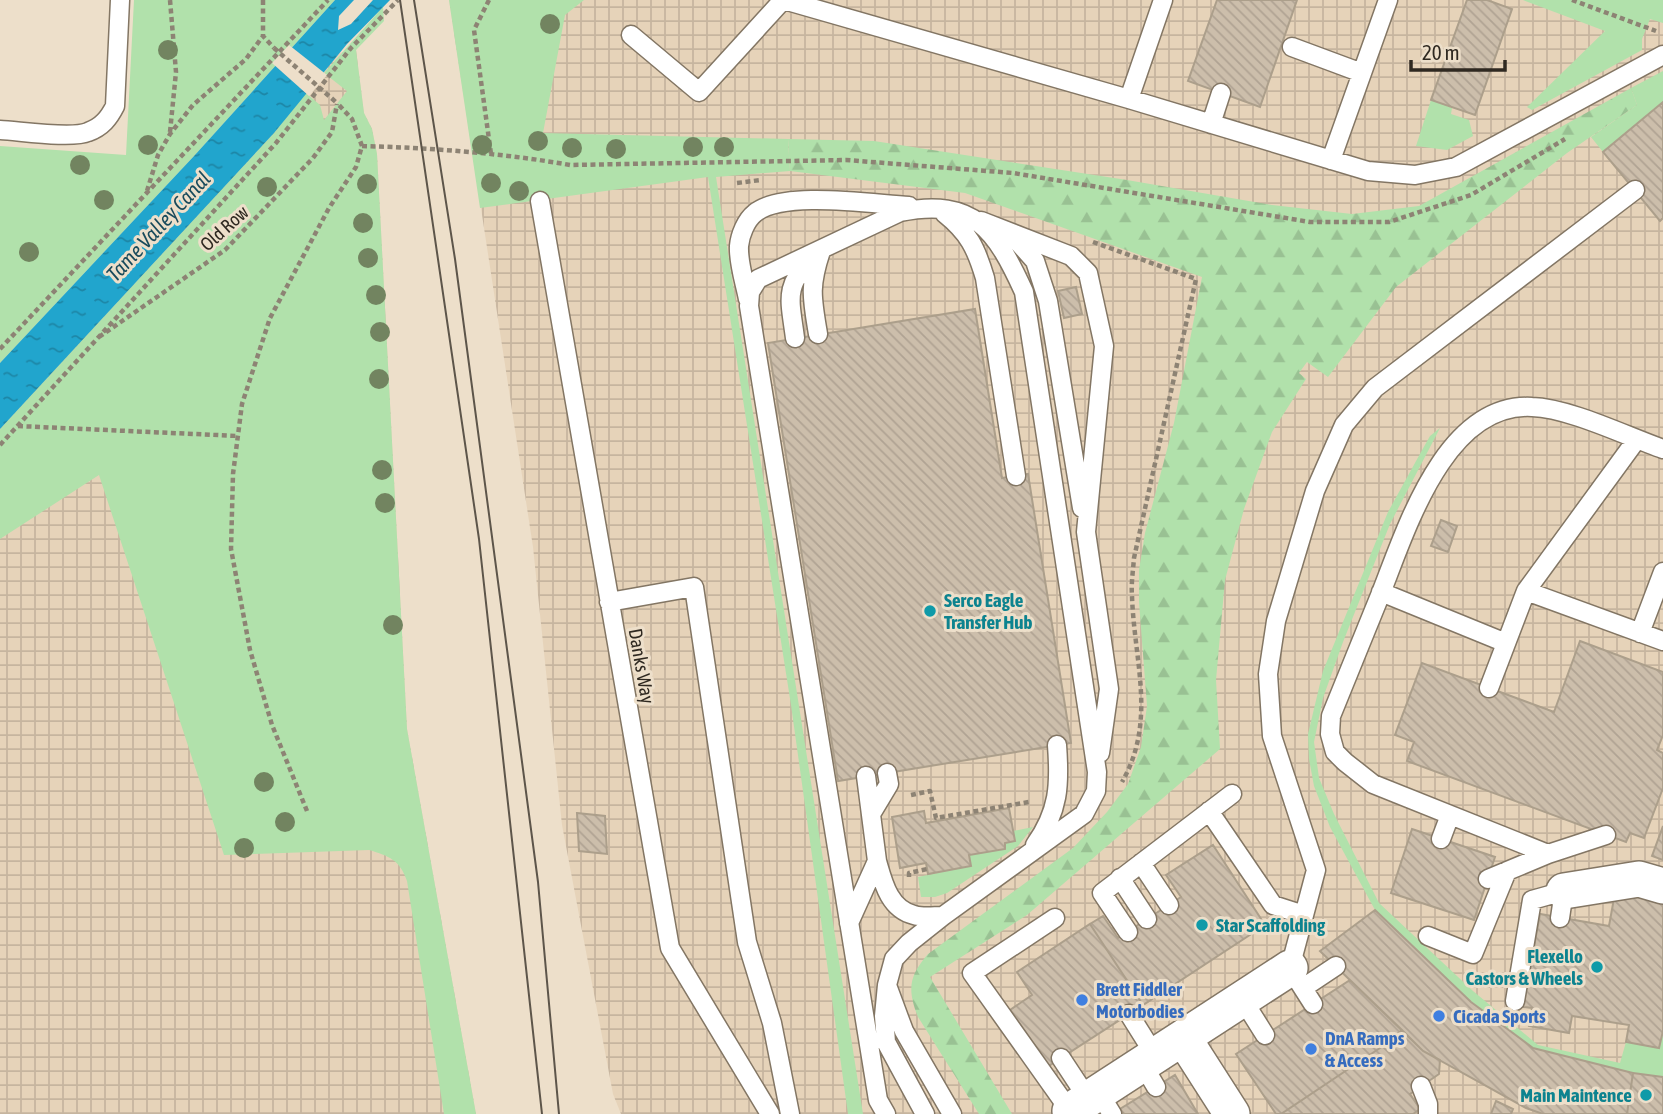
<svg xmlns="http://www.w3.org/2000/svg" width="1663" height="1114" font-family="'Asap Condensed',sans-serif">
<defs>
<pattern id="industrial-grid" width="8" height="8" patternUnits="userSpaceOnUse" patternTransform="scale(1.75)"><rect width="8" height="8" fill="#e6d3b9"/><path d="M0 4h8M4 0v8" fill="none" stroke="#c6b59f"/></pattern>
<pattern id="forest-firs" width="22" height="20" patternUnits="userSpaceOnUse" patternTransform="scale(1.75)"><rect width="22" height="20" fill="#b1e1ab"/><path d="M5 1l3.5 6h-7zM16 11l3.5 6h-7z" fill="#99c193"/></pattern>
<pattern id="water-ripples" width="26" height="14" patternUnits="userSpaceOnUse" patternTransform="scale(1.75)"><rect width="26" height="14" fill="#21a5cd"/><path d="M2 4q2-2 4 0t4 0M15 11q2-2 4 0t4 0" fill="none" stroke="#1d86a6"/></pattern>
<pattern id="building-back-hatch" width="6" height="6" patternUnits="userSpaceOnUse" patternTransform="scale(1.75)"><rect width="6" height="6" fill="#ccbeab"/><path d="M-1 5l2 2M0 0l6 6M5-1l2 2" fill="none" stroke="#b0a393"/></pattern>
</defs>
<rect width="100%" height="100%" fill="#eddfca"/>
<path fill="url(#industrial-grid)" d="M449 0H1663V1114H621L613 1094 562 825 533 547Z
M356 50 364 113 372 129 377 154 407 729 476 1114H0V397L316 57Z"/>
<path fill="#b1e1ab" d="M134 0H335L194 156 0 363V146L126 155Z
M449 0H584L565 15 543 133 788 139 790 171 716 177 863 1114H848L791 705 708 177 480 208Z
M1523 0H1663V23L1650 19 1642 39V50L1532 110 1527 107 1605 31Z
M383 7 384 21 356 50 364 113 372 129 377 154 407 729 476 1114H444L407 881C400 860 389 856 369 850L224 855 99 475 0 539V429L274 133 306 93 320 105 324 120 347 91 324 73Z
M1663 71V102L1603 152 1591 137 1637 105 1631 88Z
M1431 100 1452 108 1451 114 1469 120 1473 136 1447 150 1416 146Z
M1440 428 1390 524 1343 642 1323 698 1314 742 1319 778 1334 814 1379 903 1473 991 1538 1045 1620 1063 1626 1042 1659 1048 1663 1031V1077L1633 1073 1533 1048 1471 1002 1375 910 1330 827 1314 786 1309 759 1308 734 1323 671 1388 512 1421 452 1430 436Z
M1033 827 1018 846 947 893 935 897H921L918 877 971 866 969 855 1005 849V843L1013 831Z"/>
<path fill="url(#forest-firs)" d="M1631 88 1637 105 1567 153 1396 287 1328 377 1307 362 1299 373 1306 379 1272 432 1244 509 1225 580 1216 680 1220 749 1027 915 930 977 1012 1114H979L918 1017C907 989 909 976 928 954L1073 848 1107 812 1128 784 1141 747 1147 706 1139 602V570L1145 533 1174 423 1202 277 965 193 790 171 788 139 874 141 1127 180 1272 205 1352 214 1419 206Z"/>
<path fill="url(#water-ripples)" d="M335 0H354L339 16 338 30 351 24 373 0H390L347 44 274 133 0 429V363L194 156Z"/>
<path fill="#eddfca" d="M289 45 327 75 309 96 272 63Z"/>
<path fill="url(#building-back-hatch)" stroke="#ac9f8b" stroke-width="2" d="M1217 0H1297L1260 107 1188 81Z
M1467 0H1487L1512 9 1475 115 1431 100Z
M1663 102V218L1660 221 1603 152Z
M1076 287 1082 314 1064 318 1058 291Z
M975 309 1002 478 1028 474 1071 743 838 781 768 343Z
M1441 520 1457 526 1448 552 1431 546Z
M1580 641 1663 672V735L1657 750 1663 753V788L1644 838 1630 833 1626 842 1407 761 1414 742 1395 735 1422 663 1554 712Z
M1009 808 1015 841 1005 843V849L969 855 971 866 928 874 926 863 900 868 892 817 924 811 926 823Z
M577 813 605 816 607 854 579 851Z
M1663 826V860L1652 856Z
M1412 829 1495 857 1474 920 1391 893Z
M1213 845 1265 925 1143 1005 1090 924 1103 916 1118 938 1147 919 1181 897 1166 875Z
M1615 893 1663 901V1031L1659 1048 1626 1042 1629 1025 1572 1016 1569 1033 1529 1026 1532 1008 1523 1007 1540 914 1609 926Z
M1375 910 1471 1002 1533 1048 1633 1073 1627 1114H1543L1526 1108 1423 1051 1320 951Z
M1090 924 1143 1005 1047 1067 1010 1010 1032 995 1017 972Z
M1350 980 1402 1030 1386 1044 1281 1114H1276L1236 1054Z
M1402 1030 1423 1051 1440 1060 1439 1074 1410 1094 1420 1109 1413 1114H1281L1386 1044Z
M1633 1073 1663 1077V1114H1627Z
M1175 1075 1198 1114H1124L1120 1109Z
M1496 1101 1513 1109 1511 1114H1491Z"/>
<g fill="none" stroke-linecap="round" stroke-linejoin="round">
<defs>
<path id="service" d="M784 0 1129 99 1368 171 1415 175 1456 167 1663 55
M631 35 699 92 783 0
M1292 47 1362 73
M1129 99 1163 0
M1211 124 1221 93
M0 130C20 131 72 139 88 132 102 127 109 118 115 106L120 0
M1331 160 1388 0
M540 201 670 948 770 1114
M944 213C969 233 976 248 985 278L1016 476
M981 221 1071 256 1088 273 1104 346 1086 532 1109 689 1100 753
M1011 234 1035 261 1048 301 1082 508
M748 299C745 283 738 263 739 246 740 235 746 220 755 213 783 190 872 204 909 206
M818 334C812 298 809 287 821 251
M795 338C790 299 783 286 814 256
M1526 591 1637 439
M1381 592 1506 643
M609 602 694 587 747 942 772 1023 790 1114
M1640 633 1663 572
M1489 688 1526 591 1663 641
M1209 811 1273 905 1304 915
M871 814 889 784 887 773
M1606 835 1548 854 1373 784 1345 762 1335 752 1330 734 1331 716C1348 675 1364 634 1381 593 1406 530 1445 402 1532 407 1569 408 1626 436 1663 449
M1441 839 1450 815
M1035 845C1059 811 1060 785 1057 745
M877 861C883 882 889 909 914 915 923 918 934 916 943 916
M1141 863 1169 905
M1120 878 1147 919
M1488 879 1548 854
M1055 918 972 973 1070 1111
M849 923 877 861 866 776
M1128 932 1102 893 1232 794
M1428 936 1473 954 1507 871
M888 988 904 1031 952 1114
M1303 988 1336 966
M1243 1000 1265 1035
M1515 1001 1532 900 1564 891 1560 918
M1313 1004 1290 968 1316 870 1272 736 1268 674 1276 621 1315 491 1344 425 1375 388 1635 190
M1129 1014 1156 1057
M1061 1058 1088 1099
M1143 1065 1156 1087
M1421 1086 1428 1104V1114
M1099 1093 1112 1114
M886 1114 878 1100 749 306 750 292 758 279 900 212C975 197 996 231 1024 292L1097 772 1096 791 1084 814 943 916 909 943 894 959 887 985 884 1016 886 1042 925 1114"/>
<path id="minor" d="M1564 891 1639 879 1663 886
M1184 1039 1232 1114
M1070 1111 1290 968"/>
</defs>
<use href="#service" stroke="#837664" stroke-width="21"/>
<use href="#minor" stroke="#837664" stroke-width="38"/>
<path stroke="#8d8374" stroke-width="4.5" stroke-dasharray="5 3.5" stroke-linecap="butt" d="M263 0V36L274 48
M489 0 474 30 491 154
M1572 0 1656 31
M170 132 176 72 170 0
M362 146C432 148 502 153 570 165L846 160 1013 173 1310 222H1389L1471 195 1565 139
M737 183 761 180
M147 191 158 155 170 134 193 105 246 59 263 36
M1093 242 1196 279 1134 558C1133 571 1131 584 1132 596 1134 661 1157 721 1122 782
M99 337 225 250 313 158 332 132 337 104
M0 349 328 0
M18 426 238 436
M0 445 276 143 351 48 398 0
M911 795 930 791 936 818 1029 802
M307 811 272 725 250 650 231 549 233 474 242 404 270 318 329 208 356 167 362 146 352 119 337 103
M909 877V873L927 869"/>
<use href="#service" stroke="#fff" stroke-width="18"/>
<use href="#minor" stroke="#fff" stroke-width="35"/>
<path stroke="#5d554a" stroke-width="2" d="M400 0 479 539 542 1114
M414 0 455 259 538 882 559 1114"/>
<path stroke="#8d8374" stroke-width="4.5" stroke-dasharray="5 3.5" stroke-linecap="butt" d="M274 48 337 103"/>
</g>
<g fill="#728460">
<circle cx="550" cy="24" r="10"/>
<circle cx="168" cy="50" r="10"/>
<circle cx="538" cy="141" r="10"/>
<circle cx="148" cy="145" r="10"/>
<circle cx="482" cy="145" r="10"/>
<circle cx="693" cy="147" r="10"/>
<circle cx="724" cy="147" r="10"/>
<circle cx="572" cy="148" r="10"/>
<circle cx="616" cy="149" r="10"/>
<circle cx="80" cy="165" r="10"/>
<circle cx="491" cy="183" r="10"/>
<circle cx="367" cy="184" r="10"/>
<circle cx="267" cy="187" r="10"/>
<circle cx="519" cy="191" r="10"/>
<circle cx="104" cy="200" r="10"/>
<circle cx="363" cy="223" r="10"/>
<circle cx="29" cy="252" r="10"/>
<circle cx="368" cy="258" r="10"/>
<circle cx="376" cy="295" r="10"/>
<circle cx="380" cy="332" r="10"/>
<circle cx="379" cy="379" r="10"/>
<circle cx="382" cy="470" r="10"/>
<circle cx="385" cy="503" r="10"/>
<circle cx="393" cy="625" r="10"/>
<circle cx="264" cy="782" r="10"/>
<circle cx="285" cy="822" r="10"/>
<circle cx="244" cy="848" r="10"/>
</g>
<g fill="#0f9aa8" stroke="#eddfca" stroke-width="2.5">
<circle cx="930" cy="611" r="7"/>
<circle cx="1202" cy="925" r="7"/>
<circle cx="1597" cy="967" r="7"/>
<circle cx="1646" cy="1095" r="7"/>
</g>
<g fill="#3f7fe0" stroke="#eddfca" stroke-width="2.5">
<circle cx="1082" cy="1000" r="7"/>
<circle cx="1439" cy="1016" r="7"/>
<circle cx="1311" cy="1049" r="7"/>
</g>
<g text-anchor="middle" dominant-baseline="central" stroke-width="6" stroke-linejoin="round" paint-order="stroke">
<g font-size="19" fill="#2f2921" stroke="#eddfca">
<text transform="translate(224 228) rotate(-42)">Old Row</text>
<text transform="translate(642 666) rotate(80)">Danks Way</text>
</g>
<g font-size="19" font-weight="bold" fill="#0d838f" stroke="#eddfca" text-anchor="start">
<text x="944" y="600">Serco Eagle<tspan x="944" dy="22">Transfer Hub</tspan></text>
<text x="1216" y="925">Star Scaffolding</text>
<text x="1583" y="956" text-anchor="end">Flexello<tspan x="1583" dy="22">Castors &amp; Wheels</tspan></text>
<text x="1632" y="1095" text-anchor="end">Main Maintence</text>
</g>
<g font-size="19" font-weight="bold" fill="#366cbe" stroke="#eddfca" text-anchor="start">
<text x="1096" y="989">Brett Fiddler<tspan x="1096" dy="22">Motorbodies</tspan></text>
<text x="1453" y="1016">Cicada Sports</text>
<text x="1325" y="1038">DnA Ramps<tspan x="1325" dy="22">&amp; Access</tspan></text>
</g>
<g font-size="21" font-style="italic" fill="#194b5c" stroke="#eddfca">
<text transform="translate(158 226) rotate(-47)">Tame Valley Canal</text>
</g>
</g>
<path d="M1411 60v10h94v-10" fill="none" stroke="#2f2921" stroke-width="3.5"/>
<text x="1422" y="60" font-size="21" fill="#2f2921" stroke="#eddfca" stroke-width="5" paint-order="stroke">20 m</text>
</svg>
